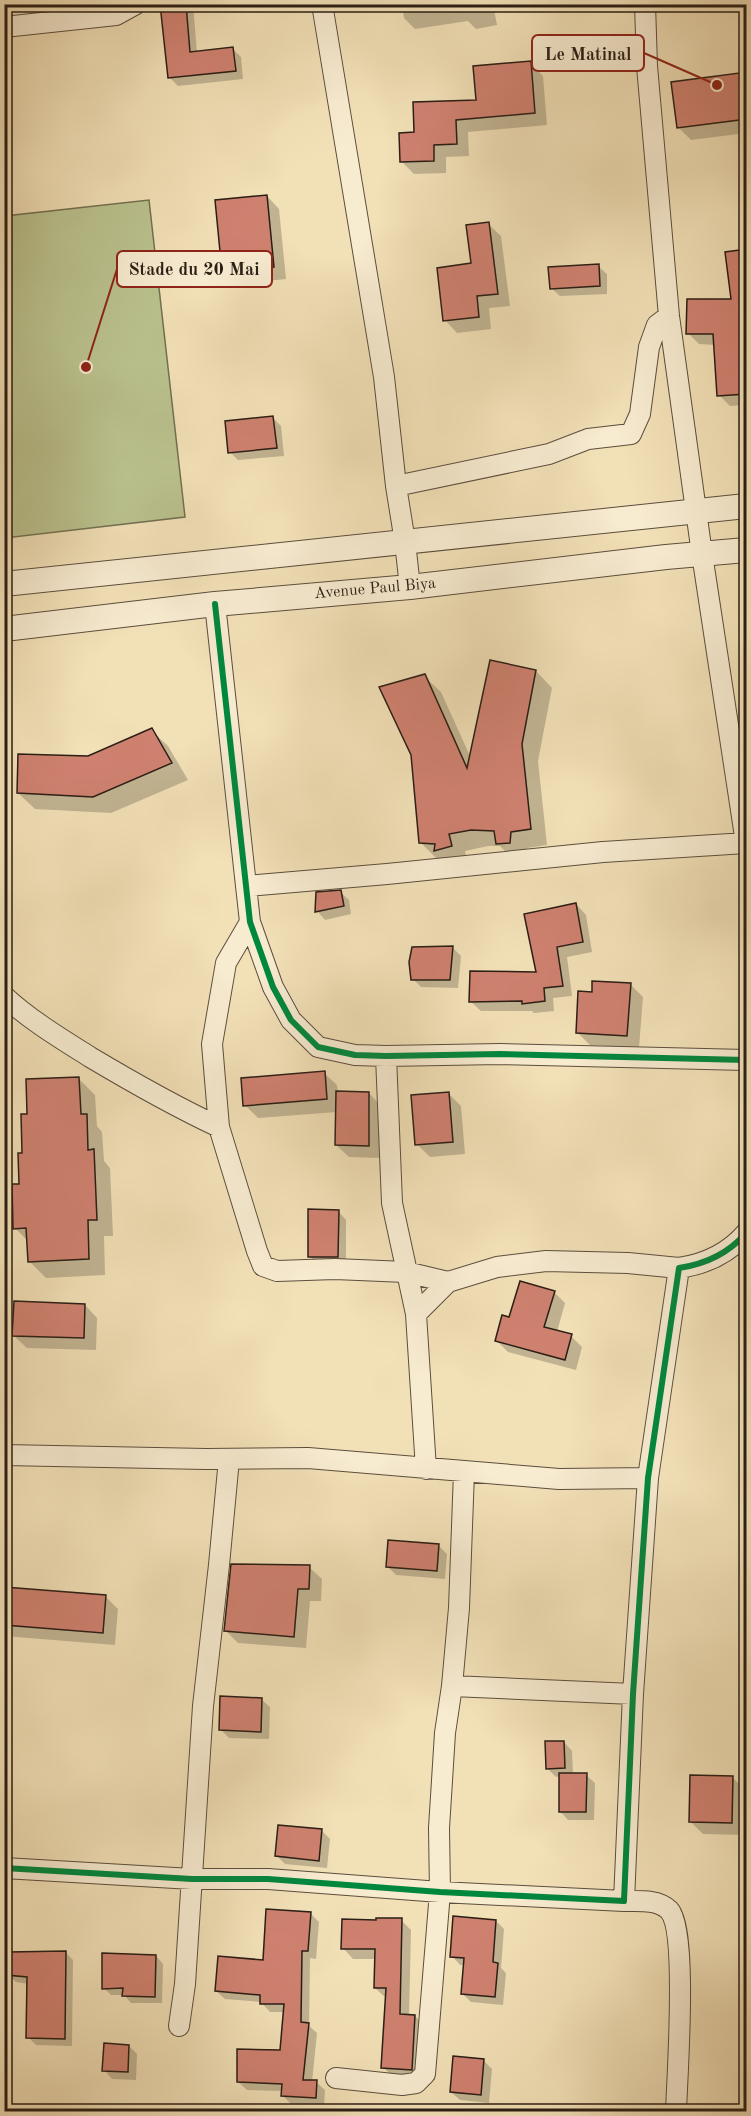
<svg xmlns="http://www.w3.org/2000/svg" width="751" height="2116" font-family="'Old Standard TT',serif">
<rect width="100%" height="100%" fill="#f2e0b7"/>
<filter id="stains"><feTurbulence type="fractalNoise" baseFrequency=".00333" numOctaves="4"/><feColorMatrix values="0 0 0 0 .2 0 0 0 0 .09 0 0 0 0 .02 0 0 0 .5 -.17"/></filter>
<radialGradient id="worn" r=".72"><stop offset=".6" stop-color="#630" stop-opacity="0"/><stop offset="1" stop-color="#630" stop-opacity=".3"/></radialGradient>
<path fill="#bac28e" stroke="#727052" stroke-width="1.5" d="M149 200 185 517 5 538V216Z"/>
<path fill="#0003" d="M162 4H193L197 53 233 49 241 57 243 79 178 86 169 77Z
M402 4H493L497 25 476 29 468 21 415 29 404 18Z
M530 63 543 76 547 125 468 132 469 156 446 157V173L414 174 401 161 416 134 477 101Z
M746 74V133L691 140 678 127Z
M267 196 279 209 286 279 236 284 223 271Z
M488 224 501 236 510 306 489 308 491 329 457 333 445 320 473 265Z
M746 250V405L730 406 719 395 715 345 699 344 688 333 732 301Z
M598 266 607 274V294L560 296 551 288Z
M273 418 281 426 284 456 238 460 230 452Z
M536 671 552 688 538 761 547 845 527 848 526 859 514 860 500 846H488L465 851 467 863 437 859 420 842 424 676 441 692 471 758Z
M151 730 168 746 188 780 111 813 35 809 18 793 88 757Z
M340 892 349 900 351 914 325 920 317 911Z
M576 904 586 915 592 952 567 957 572 996 553 998 554 1011 534 1013 532 1011H481L470 1001 538 973Z
M453 948 461 956 458 988 421 987 413 979Z
M630 984 643 997 639 1048 590 1045 578 1033 594 993Z
M324 1073 337 1085 338 1093H369L381 1106V1158L349 1157 336 1145 337 1112 258 1118 245 1105Z
M79 1079 95 1095 97 1126 102 1132 104 1161 110 1168 113 1236H104L105 1275 46 1278 29 1261 28 1241 15 1228 29 1115Z
M448 1093 461 1106 465 1154 430 1157 417 1144Z
M338 1211 346 1220V1265L318 1264 309 1256Z
M554 1292 565 1303 557 1332 571 1336 582 1347 576 1370 508 1352 497 1341 510 1319Z
M85 1305 97 1318 96 1350 27 1348 14 1336Z
M439 1546 447 1554 445 1579 396 1575 388 1567Z
M309 1567 322 1579 321 1601H310L306 1648 238 1643 225 1630Z
M4 1588 105 1596 118 1609 115 1645 4 1636Z
M261 1699 270 1707 269 1739 229 1738 221 1730Z
M564 1742 572 1751 573 1775H586L595 1783 594 1820H568L560 1811V1776L556 1777 547 1768Z
M732 1777 745 1790 744 1835 703 1834 690 1821Z
M322 1831 330 1839 327 1868 285 1864 277 1856Z
M310 1913 319 1922 316 1959 310 1958 309 2026 317 2033 312 2082H316L325 2090 324 2106 291 2104 283 2096V2091L247 2090 238 2082 281 2052 285 2012H270L261 2002 225 1999 216 1991 264 1961Z
M401 1920 411 1930 409 2016H415L425 2026 422 2079 393 2077 383 2067 387 1999 375 1988 376 1959H353L343 1948Z
M496 1921 504 1929 501 1968 506 1973 503 2005 471 2002 462 1993 465 1965H460L452 1956Z
M65 1952 73 1960 72 2046 36 2045 28 2037 29 1984 16 1982 8 1975Z
M156 1956 163 1964 162 2003H131L124 1995H111L104 1988Z
M129 2046 137 2054 136 2080 112 2079 104 2070Z
M483 2060 492 2069 489 2103 460 2100 451 2092Z"/>
<path fill="#cf8170" stroke="#2a1e15" stroke-width="1.5" d="M160 4H186L190 52 233 47 236 71 168 78Z
M531 61 535 113 456 120 457 144 434 145V161L400 162 399 133 414 132 413 102 476 100 473 66Z
M747 72V119L677 128 671 82Z
M267 195 274 267 222 272 215 200Z
M489 222 498 294 477 296 479 317 443 321 437 268 471 263 466 225Z
M747 249V394L717 396 713 334H686L687 299H731L725 252Z
M599 264 600 286 550 289 548 267Z
M273 416 277 448 228 453 225 421Z
M490 660 536 670 522 744 531 829 511 832 510 843 496 844 494 831 471 830 449 834 452 846 434 851 435 844 419 843 411 755 379 687 425 674 467 768Z
M152 728 172 763 93 797 17 793 18 754 88 756Z
M341 890 344 906 315 912 316 892Z
M576 903 583 942 557 947 563 986 544 988 545 1001 522 1004V1001L469 1002 470 971 536 972 524 914Z
M453 946 450 980H411L409 962 412 947Z
M592 981 631 983 627 1036 576 1033 578 991 592 992Z
M325 1071 327 1099 243 1106 241 1078Z
M79 1077 81 1114H87L88 1150 94 1149 97 1220H88L89 1259 28 1262 26 1228 13 1229 12 1184H19L18 1153H22L21 1114H27L26 1079Z
M336 1091 369 1092V1146L335 1145Z
M449 1092 453 1142 415 1145 411 1095Z
M308 1209 339 1210 338 1257H308Z
M520 1281 555 1291 544 1327 572 1334 565 1360 495 1341 502 1315 509 1317Z
M14 1301 85 1304 84 1338 12 1336Z
M388 1540 439 1544 437 1571 386 1567Z
M231 1564 310 1565 309 1589H298L294 1637 224 1631Z
M4 1587 106 1595 103 1633 4 1625Z
M220 1696 262 1698 261 1732 219 1730Z
M545 1741H564L565 1768 546 1769Z
M559 1773H587L586 1812H559Z
M690 1775 733 1776 732 1823 689 1822Z
M278 1825 322 1829 319 1861 275 1856Z
M266 1909 311 1912 308 1951H302L301 2022 309 2023 303 2080H317L316 2098 281 2096 282 2084 237 2082V2049L280 2050 284 2004H260V1995L215 1991 218 1956 263 1960Z
M453 1916 496 1920 493 1962 498 1963 495 1997 461 1994 464 1958 450 1957Z
M376 1918H402L400 2014 415 2015 412 2070 381 2068 386 1988H374L375 1949H341L342 1919 376 1920Z
M66 1951 65 2039 26 2038 27 1977 6 1975 8 1952Z
M102 1953 156 1955 155 1997 122 1996 123 1988 102 1989Z
M104 2043 129 2045 128 2072 102 2071Z
M453 2056 484 2059 481 2095 450 2092Z"/>
<g fill="none" stroke-linecap="round" stroke-linejoin="round">
<defs>
<path id="minor" d="M322 4 384 377 396 486 405 542 410 587
M645 4 647 66 669 316 702 554 746 843
M4 27 116 15 136 4
M396 486 549 454 588 439 631 434 640 414 649 347 657 325 669 316
M215 604 250 922 273 987 291 1020 318 1047 355 1055 386 1056 500 1054 746 1060
M247 886 387 874 603 852 746 843
M250 922 226 963 212 1044 219 1127 257 1251 263 1266 277 1271 335 1269 406 1272 448 1282
M4 996C30 1020 60 1038 90 1057 132 1082 174 1106 219 1127
M386 1056 392 1203 416 1314 426 1469
M416 1314 448 1282 497 1267 546 1261 628 1263 679 1268
M4 1455 206 1459 308 1458 559 1479 648 1478
M452 1686 633 1694
M4 1868 192 1879H268L440 1892 624 1901 633 1694 648 1478 679 1268C706 1264 728 1254 746 1233
M624 1901C638 1901 658 1899 669 1910 688 1930 677 2077 676 2112
M179 2026 185 1984 203 1706 219 1565 229 1459
M336 2078 402 2085 416 2083 425 2074 440 1892 439 1828 445 1733 452 1686 459 1608 464 1472"/>
<path id="tertiary" d="M4 584 746 506
M4 629 215 604 410 587 666 557 746 550"/>
</defs>
<use href="#minor" stroke="#5c4e3e" stroke-width="22"/>
<use href="#tertiary" stroke="#5c4e3e" stroke-width="26"/>
<use href="#minor" stroke="#f7ebd0" stroke-width="20"/>
<use href="#tertiary" stroke="#f7ebd0" stroke-width="24"/>
<defs>
<path id="cycleway" d="M215 604 250 922 273 987 291 1020 318 1047 355 1055 386 1056 500 1054 746 1060
M4 1868 192 1879H268L440 1892 624 1901 633 1694 648 1478 679 1268C706 1264 728 1254 746 1233"/>
</defs>
<use href="#cycleway" stroke="#f7ebd0" stroke-width="10"/>
<use href="#cycleway" stroke="#00873e" stroke-width="6"/>
</g>
<g text-anchor="middle" dominant-baseline="central" stroke-width="6" stroke-linejoin="round" paint-order="stroke">
<g font-size="16" fill="#2a1e15" stroke="#f7ebd0">
<text transform="translate(375 589) rotate(-5)">Avenue Paul Biya</text>
</g>
</g>
<path fill="none" stroke="#8f2418" stroke-width="2" d="M717 85L644 53M86 367L117 269"/>
<g fill="#8f2418" stroke="#f7ebd0" stroke-width="2">
<circle cx="717" cy="85" r="6"/>
<circle cx="86" cy="367" r="6"/>
</g>
<g fill="#f7ebd0" stroke="#8f2418" stroke-width="2">
<rect x="532" y="35" width="112" height="36" rx="6"/>
<rect x="117" y="251" width="155" height="36" rx="6"/>
</g>
<g font-size="18" text-anchor="middle" font-weight="bold" fill="#2a1e15">
<text x="588" y="60">Le Matinal</text>
<text x="194" y="275">Stade du 20 Mai</text>
</g>
<rect width="751" height="2116" fill="none" stroke="#f2e0b7" stroke-width="24"/>
<rect x="6" y="6" width="739" height="2104" fill="none" stroke="#2a1e15" stroke-width="3"/>
<rect x="12" y="12" width="727" height="2092" fill="none" stroke="#2a1e15" stroke-width="1.5"/>
<rect width="100%" height="100%" filter="url(#stains)"/>
<rect width="100%" height="100%" fill="url(#worn)"/>
</svg>
